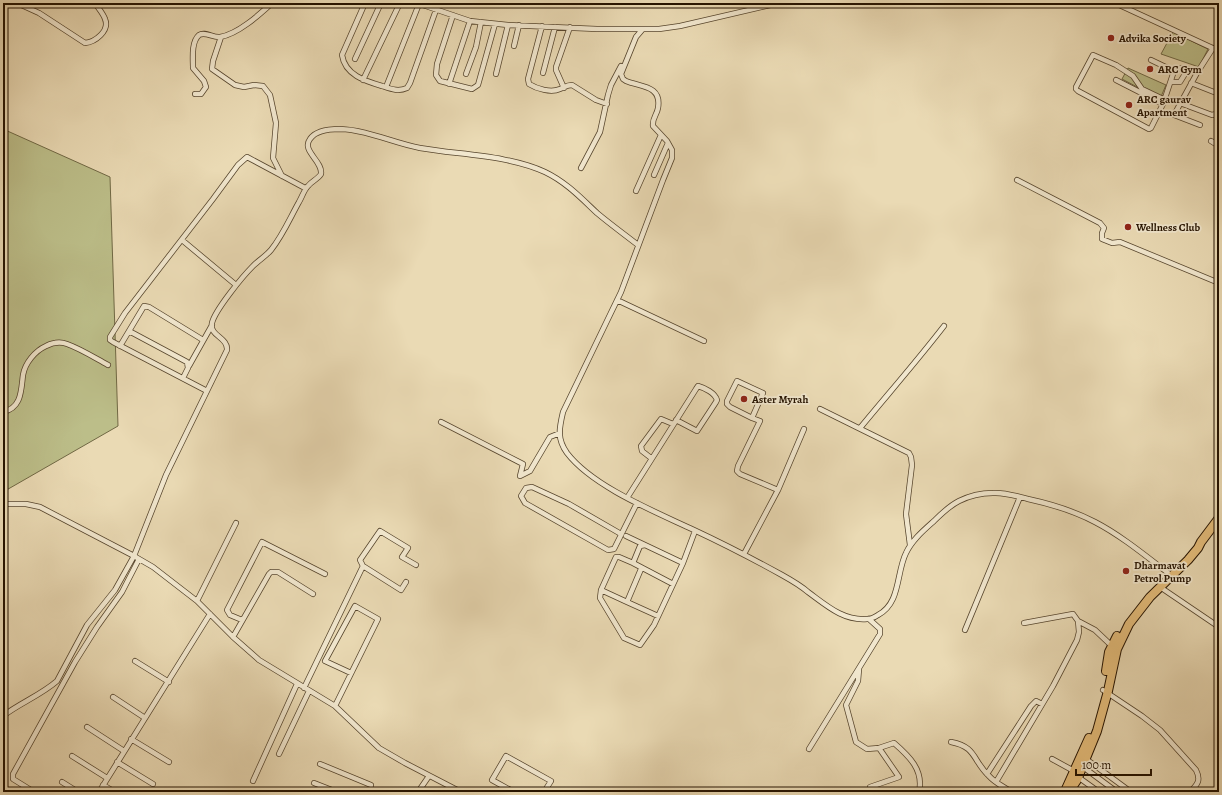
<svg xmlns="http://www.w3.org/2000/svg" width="1222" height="795" font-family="Alegreya,serif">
<rect width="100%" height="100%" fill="#eadab4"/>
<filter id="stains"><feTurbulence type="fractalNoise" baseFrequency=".005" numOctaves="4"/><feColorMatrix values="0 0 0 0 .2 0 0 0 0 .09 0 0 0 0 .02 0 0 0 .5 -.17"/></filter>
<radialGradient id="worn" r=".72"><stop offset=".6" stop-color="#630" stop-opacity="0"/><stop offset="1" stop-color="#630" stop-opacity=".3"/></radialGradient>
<path fill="#bcbe89" stroke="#706844" d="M1173 32 1208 49 1199 67 1161 54Z
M1128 68 1166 85 1160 99 1122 79Z
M3 129 110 177 118 426 3 492Z"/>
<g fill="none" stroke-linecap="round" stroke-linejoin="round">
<defs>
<path id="street" d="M17 3 39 13 85 43C95 42 110 31 105 19 103 13 98 8 95 3
M365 3 342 55C345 75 365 81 382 86 391 89 398 92 407 88L410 83 436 10
M417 3 470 21 449 84
M1115 3 1219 51
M453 15 437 64 436 75 440 81 472 89 478 85 495 24
M470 21 508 25 597 29H659L680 26 779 3
M542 26 528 79 529 84C537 89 551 93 560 89 565 87 567 85 572 85L596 100 607 104
M642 30 636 37 621 74 623 79 626 81C640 87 662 85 658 108 657 115 652 118 653 126L667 141 672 150V158L663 180 621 292 563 412C559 429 557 439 567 453 593 487 656 512 694 530 724 544 753 559 782 575 791 580 800 585 808 592 826 605 843 621 867 619 871 619 875 617 878 615 901 603 896 573 906 553 912 540 924 530 934 521 942 513 949 506 959 501 969 496 982 493 993 493 1004 492 1017 496 1028 499 1051 504 1074 511 1095 522 1122 536 1147 557 1172 576
M221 37 213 61 212 69 235 85 244 87 254 85 263 86 270 95 276 123 273 158 282 176
M514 46 519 25
M355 59 381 3
M1151 60 1174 71
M543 73 555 27
M1197 73 1174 115 1200 125
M466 74 476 47 481 22
M496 74 508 25
M363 80 400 3
M1116 80 1163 104 1174 71C1181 65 1190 70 1197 73L1213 48
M1171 82H1180L1188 69
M1191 83 1219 94
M386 87 419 4
M564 88 556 70V67L570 27
M195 94H201L206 87 204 81 193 68C193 59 191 42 199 35 205 31 213 38 220 37 238 34 259 15 272 3
M1180 103 1212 115 1216 114 1219 108
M1163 104 1151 128 1149 129 1078 91 1076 89V87L1093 55 1116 65 1133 76 1142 89 1165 100
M1219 134 1217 138 1219 139
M1211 141 1219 146
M581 168 600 132 608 95 611 85 621 66
M654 175 668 143
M1017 180 1100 223 1104 228 1102 233V239L1112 243 1120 242 1219 283
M636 191 661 135
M182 240 236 285
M617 300 704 341
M129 331 187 362 188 368 183 378
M120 346 144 306 149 307 203 340
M189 366 212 325
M207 391 113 342 110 340V337L125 313 213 199 238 165 247 157 305 188 308 186
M820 409 909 453 911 457 912 465 906 514 910 545
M3 412C22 408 21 390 23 375 25 363 35 351 46 346 52 343 59 341 67 344 81 349 95 358 108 365
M441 422 523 464 520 476 530 471 550 437 560 433
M860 428C888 394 917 361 944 326
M651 458 642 451 641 446 661 419 673 424
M778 490 804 429
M627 498 696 389 698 386C705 388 715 393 717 400L716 402 697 431 676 420
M3 504H26L40 507 134 556 153 567 197 601 233 637 259 660 335 706 379 748 405 763 461 792
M621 534 569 504 532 487 526 488 521 496 525 503 608 550 614 549 637 503
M626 536 645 545
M744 554 778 490 740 474 737 471 738 466 760 421 752 418 763 393 737 381 727 401V404L730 407 752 418
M633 563 619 557H616L601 590 627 602 641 569
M363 566 360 560 380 531 408 548 402 557 416 565
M673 584 633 563 640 546 645 545 683 563
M1160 587 1219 627
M601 590 600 598 624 638 640 645 654 625 683 563 695 531
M197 601 236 523
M627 602 658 616
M242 620 230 615 227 610 262 542 325 574
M1024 623 1073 614 1078 621 1095 630 1113 647
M965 630 1020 497
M233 637 269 574 271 572H278L313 594
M135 661 169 682
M859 669 858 681 846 705 856 742 867 749 879 748
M304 688 363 566 401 590 406 582
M1103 690 1142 716 1160 730 1196 770C1201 780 1198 784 1190 792
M113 697 145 718
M335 706 378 619 355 606 325 661 351 673
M3 716C20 703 41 695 57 681L87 625 115 590 134 556 166 475 227 350C228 337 209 336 212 323 215 310 243 276 253 266 259 260 266 256 271 250 283 235 290 218 299 202 302 197 304 190 308 186 312 181 318 179 321 174 323 161 301 151 310 139 316 130 330 129 340 129 368 130 393 143 420 148 460 155 508 155 545 172 566 182 581 198 597 213 610 224 624 234 638 245
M87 727 124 751
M131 739 169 762
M951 742C977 747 972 760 989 776 995 783 1004 787 1012 792
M809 749 880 634V629L869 619
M279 754 309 691
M72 756 107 778
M1052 759 1074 771
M1086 759 1131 792
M117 762 153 784
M320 764 371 785 369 792
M1083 767 1117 792
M987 774 1031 706 1036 701 1042 704
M1078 777 1099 792
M253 781 297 684
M62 782 78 792
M996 782 1053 686 1077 640 1079 632 1078 621
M314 783 337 792
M103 785 115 792
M34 792 13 779V774L75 662 97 627 122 592 139 559
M99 792 210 614
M418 792 429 776
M514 792 492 780 506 756 551 781 544 792
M871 792 870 787 899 777 879 748 894 743C909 756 924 770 919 792"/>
<path id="highway" d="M1106 671 1109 652 1117 636
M1066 789 1089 738
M1069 792 1077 780 1097 731 1108 691 1117 649 1129 624 1150 597 1188 560 1198 548 1201 542 1219 518"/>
</defs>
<use href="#street" stroke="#56452d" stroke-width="6"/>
<use href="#highway" stroke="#251300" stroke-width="10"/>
<use href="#street" stroke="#f1e7ce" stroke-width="4.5"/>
<use href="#highway" stroke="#e5bd7a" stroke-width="8"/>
</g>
<g fill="#8f2418" stroke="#f1e7ce" stroke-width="1.5">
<circle cx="1111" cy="38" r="4"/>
<circle cx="1150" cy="69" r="4"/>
<circle cx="1129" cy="105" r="4"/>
<circle cx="1128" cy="227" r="4"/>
<circle cx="744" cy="399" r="4"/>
<circle cx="1126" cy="571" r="4"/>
</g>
<g text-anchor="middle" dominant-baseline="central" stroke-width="3.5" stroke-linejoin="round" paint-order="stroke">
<g font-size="11" font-weight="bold" fill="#251300" stroke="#f1e7ce" text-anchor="start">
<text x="1119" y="38">Advika Society</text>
<text x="1158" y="69">ARC Gym</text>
<text x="1137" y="99">ARC gaurav<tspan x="1137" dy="13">Apartment</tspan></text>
<text x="1136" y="227">Wellness Club</text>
<text x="752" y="399">Aster Myrah</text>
<text x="1134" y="565">Dharmavat<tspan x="1134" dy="13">Petrol Pump</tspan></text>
</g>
</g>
<rect width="1222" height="795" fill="none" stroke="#eadab4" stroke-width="16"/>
<rect x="4" y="4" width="1214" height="787" fill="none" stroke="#251300" stroke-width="2"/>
<rect x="8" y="8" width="1206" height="779" fill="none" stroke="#251300"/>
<path d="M1076 769v6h75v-6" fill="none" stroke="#251300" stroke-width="2"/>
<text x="1082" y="769" font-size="12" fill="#251300" stroke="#f1e7ce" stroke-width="3" paint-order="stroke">100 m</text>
<rect width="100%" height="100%" filter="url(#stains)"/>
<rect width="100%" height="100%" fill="url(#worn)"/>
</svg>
